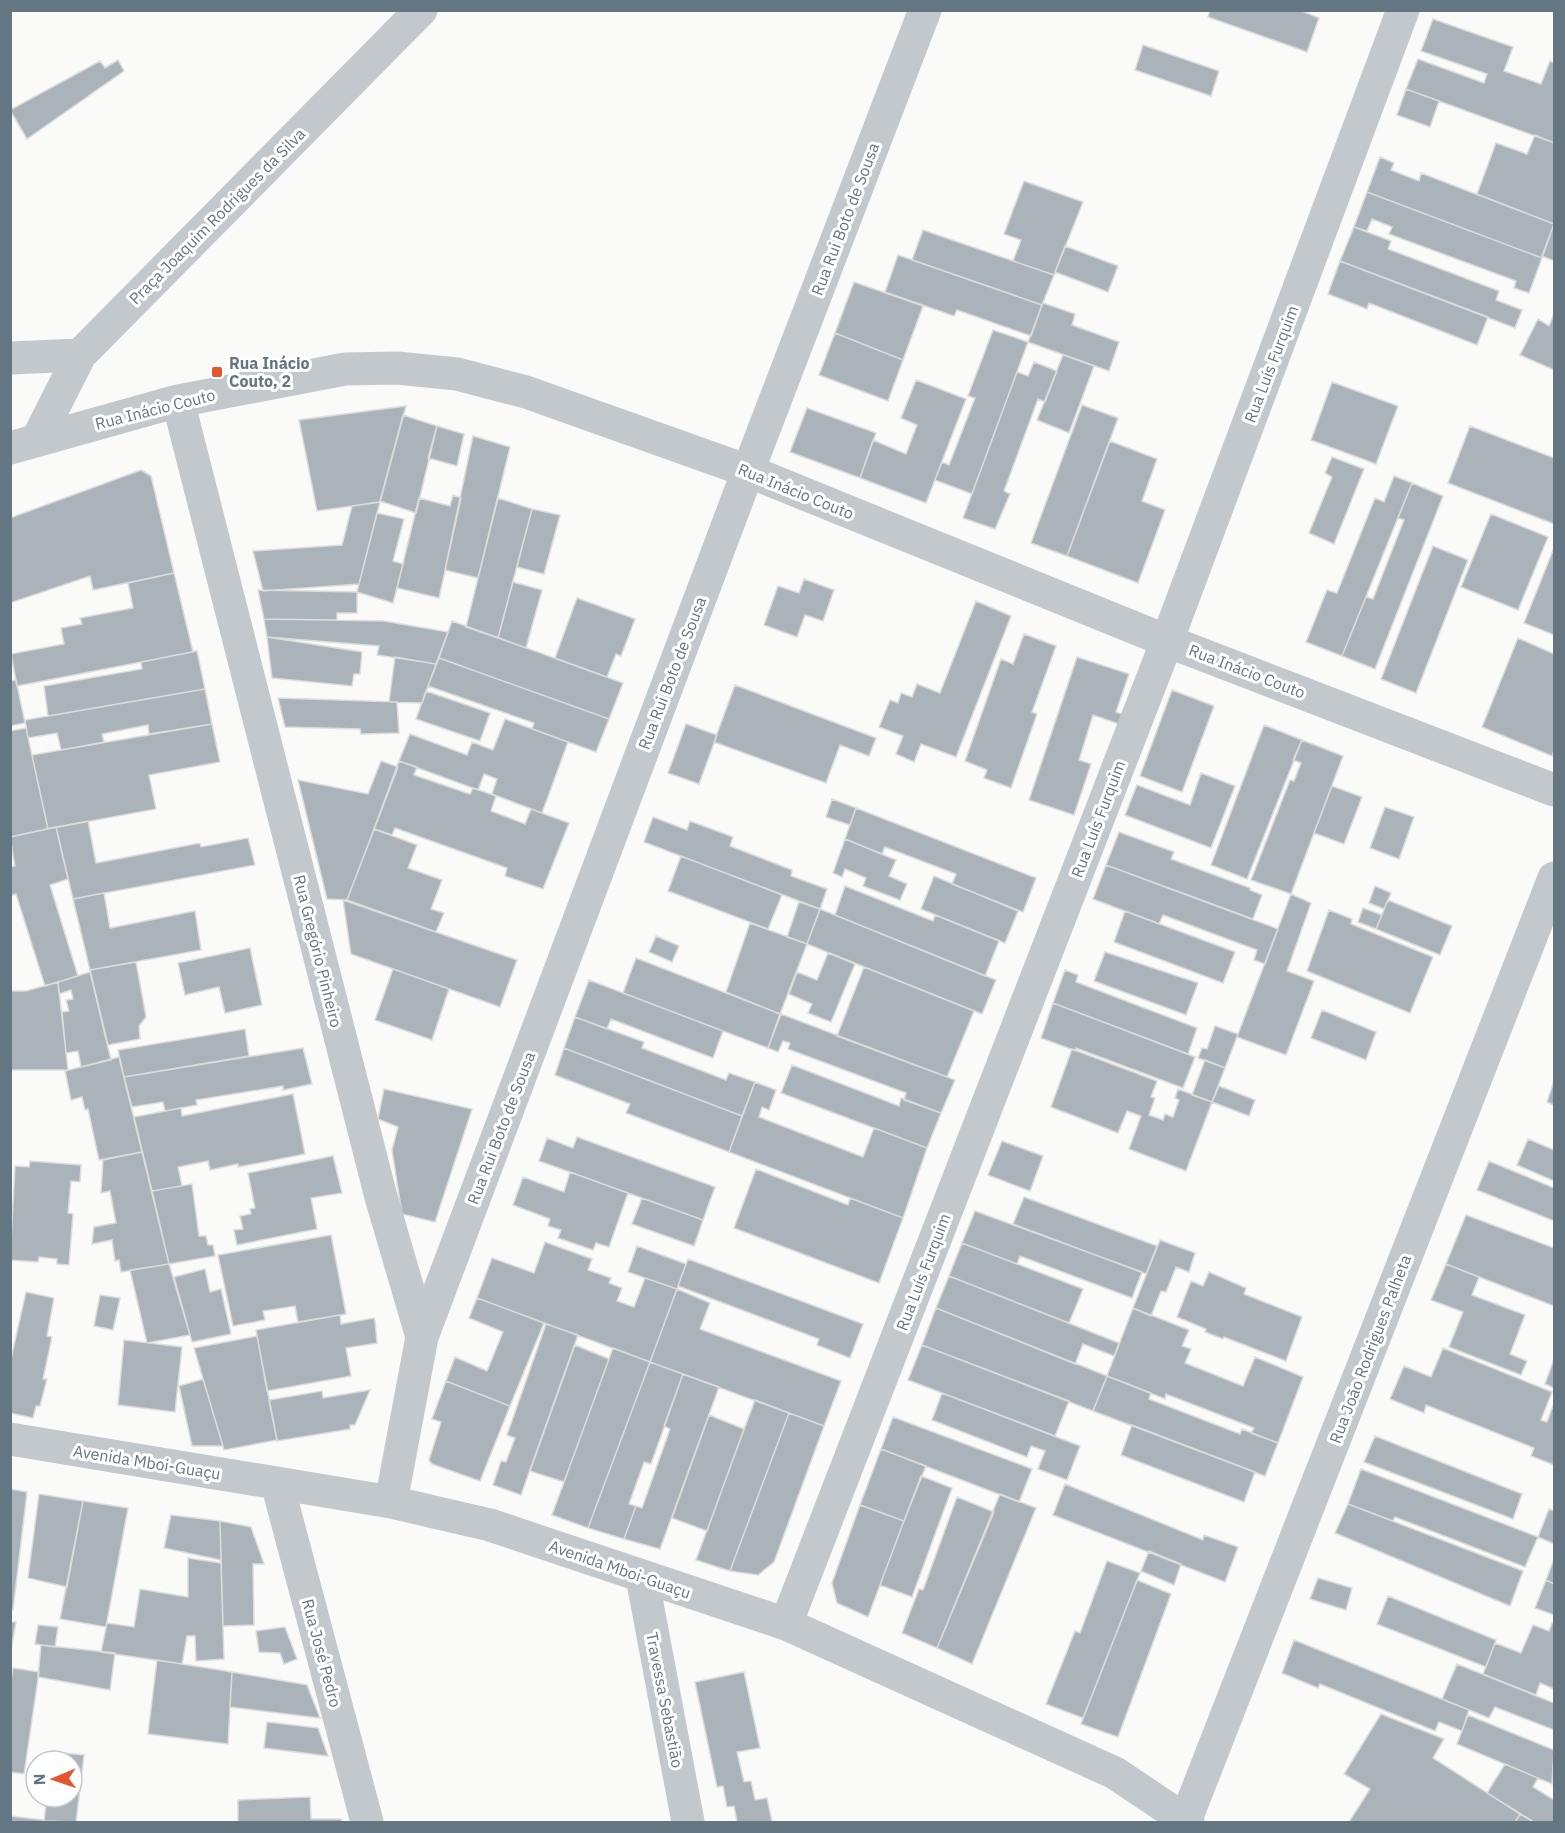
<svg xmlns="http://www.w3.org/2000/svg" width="1565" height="1833" font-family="'IBM Plex Sans',sans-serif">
<rect width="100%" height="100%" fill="#fafaf8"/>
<path fill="#aab3b9" stroke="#dcdcda" stroke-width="1.5" d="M1210 10H1299L1319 18 1307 52 1208 17Z
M1433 19 1513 47 1504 71 1541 84 1550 61 1554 63V143L1406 89 1418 59 1484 83 1487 74 1421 51Z
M1143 45 1219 71 1211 96 1135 70Z
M118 60 124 71 27 139 10 110 100 61 105 68Z
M1406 89 1439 101 1430 127 1397 115Z
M1535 135 1554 143V224L1477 194 1496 143 1527 154Z
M1380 157 1394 163 1391 170 1419 181 1421 173 1554 224 1542 258 1367 192Z
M1024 181 1083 202 1054 275 1013 261 1021 240 1004 234Z
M1367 192 1542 258 1529 293 1514 288 1516 281 1389 234 1392 227 1372 219 1367 231 1354 227Z
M1554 224V261L1542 256Z
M1354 227 1391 241 1388 249 1499 291 1496 300 1522 310 1515 328 1340 261Z
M923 230 1054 275 1042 305 912 260Z
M1065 246 1118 266 1108 292 1055 272Z
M898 255 1042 305 1031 336 957 310 954 316 885 292Z
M1340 261 1488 317 1477 345 1369 303 1367 309 1328 294Z
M854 282 923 306 903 360 835 333Z
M1043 303 1075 314 1072 325 1119 342 1109 371 1028 342Z
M1554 314V370L1520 355 1538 319 1549 326Z
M993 330 1028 342 972 494 935 480 942 462 949 465 975 398 968 396Z
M835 333 903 360 888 401 819 375Z
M1063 355 1094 366 1069 433 1037 420Z
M1034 362 1057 371 1045 402 1038 399 1004 491 1010 494 995 529 963 518 1017 372 1028 376Z
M916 380 966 399 926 503 860 478 873 440 906 454 917 425 901 418Z
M1332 382 1398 406 1376 464 1311 440Z
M1082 405 1118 418 1067 556 1031 543Z
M406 406 380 502 317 511 299 420Z
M807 408 876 433 860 478 790 452Z
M403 415 437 426 416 513 380 501Z
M437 426 464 434 457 466 428 458Z
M1470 426 1554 458V524L1448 483Z
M473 436 510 447 478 578 445 570Z
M1110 441 1157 459 1142 501 1165 510 1138 583 1067 556Z
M1332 457 1364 469 1334 544 1309 533 1332 477 1325 473Z
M141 470 151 476 174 573 93 590 90 576 10 603V518Z
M1394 476 1412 483 1342 656 1306 642 1327 590 1337 593 1375 498 1384 502Z
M1412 483 1443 496 1375 669 1342 656 1366 597 1373 599 1404 520 1398 518Z
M453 495 461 498 439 598 397 588 419 498 450 506Z
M498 498 532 509 498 638 466 627Z
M380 502 359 584 263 591 253 551 342 545 352 506Z
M532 509 560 515 544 574 517 567Z
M377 513 404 519 393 561 403 564 393 603 357 592Z
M1491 514 1548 537 1518 610 1461 587Z
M1433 546 1468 560 1416 693 1381 679Z
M1554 548V635L1524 623Z
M174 573 193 652 17 686 11 654 64 644 61 628 82 624 80 618 133 608 128 583Z
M804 579 834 590 823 621 805 615 797 637 764 625 778 586 799 593Z
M513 582 542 590 526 648 498 638Z
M258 590 357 592V613H337V620L264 619Z
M577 598 635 619 621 656 616 654 607 677 555 658Z
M976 601 1011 616 956 757 921 744 914 762 896 754 903 736 879 727 890 700 898 703 901 693 912 697 917 684 940 693Z
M264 619 384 621 448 632 436 664 377 655 379 646 267 637Z
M452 621 623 683 609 719 439 658Z
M1024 634 1056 646 1032 712 1037 714 1011 788 984 778 987 770 965 761 1001 659 1013 664Z
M267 637 362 652 360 674H354L352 686 272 678Z
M1518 638 1554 654V750L1552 756 1482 727Z
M197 651 205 689 48 716 44 686 142 669 141 662Z
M395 657 436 664 422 703 389 702Z
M1077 657 1129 674 1116 712 1122 714 1119 724 1093 715 1079 760 1091 764 1074 815 1029 800Z
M439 658 609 719 596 752 532 729 534 723 428 686Z
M16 680 25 723 10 726V681Z
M735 685 876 738 869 756 840 745 826 783 714 742Z
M205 689 212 724 149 734 148 725 102 734 104 742 61 750 57 733 28 738 25 720Z
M1172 690 1214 706 1182 792 1140 776Z
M426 691 490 713 480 741 416 719Z
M278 698 397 702 399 733 361 734 360 729 285 727Z
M505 719 568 742 542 813 492 794 497 779 484 774 478 790 399 761 410 734 467 755 472 742 493 750Z
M212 724 220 762 149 775 156 809 48 829 32 755Z
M686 724 717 735 699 784 668 773Z
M1264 725 1302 740 1247 879 1211 865Z
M26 728 48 829 10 837V731Z
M1302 740 1343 756 1291 894 1251 880 1290 780 1294 781 1301 763 1293 760Z
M381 761 398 767 347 900 327 899 298 780 368 794Z
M399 761 417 767 414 775 470 794 473 788 496 796 491 811 525 824 531 809 569 823 543 889 505 876 507 868 395 828 392 835 374 829Z
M1201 773 1235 786 1211 848 1125 815 1137 785 1190 805Z
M1332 786 1362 797 1344 844 1314 833Z
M832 799 856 808 850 825 826 817Z
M1385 807 1414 817 1399 859 1370 848Z
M856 808 1036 878 1023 912 952 884 956 874 885 847 882 854 845 839Z
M653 817 687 830 690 821 733 837 730 846 792 870 791 876 827 889 820 909 644 842Z
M88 821 96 863 200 843 201 847 248 838 255 865 73 899 56 827Z
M56 827 68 879 50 885 78 976 45 986 16 894 10 896V867L15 866 10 837Z
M374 829 417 845 408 868 442 880 431 909 444 913 436 932 347 900Z
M1119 832 1174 852 1171 859 1250 888V890L1262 895 1253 919 1106 865Z
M845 839 896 860 889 876 907 884 900 900 863 886 866 878 845 869 842 877 833 873Z
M681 856 782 895 768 929 668 891Z
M1106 865 1278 929 1265 964 1254 960 1257 950 1163 915 1159 924 1093 899Z
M934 876 1018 911 1005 943 921 909Z
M845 886 933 921 935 915 999 941 985 976 835 915Z
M1375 886 1391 893 1384 909 1369 903Z
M104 893 110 928 195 911 201 950 90 970 73 899Z
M1291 894 1311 903 1287 971 1314 981 1286 1055 1237 1037Z
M343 900 517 960 500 1007 351 954Z
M1388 900 1452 926 1440 955 1376 929Z
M799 902 820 909 807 944 787 937Z
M1363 908 1382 915 1376 929 1358 922Z
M820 909 996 980 982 1014 807 944Z
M1329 910 1352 919 1351 924 1433 957 1410 1013 1307 971Z
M1125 911 1235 952 1223 983 1114 942Z
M750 923 807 944 780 1014 726 992Z
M656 936 679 946 672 962 649 952Z
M250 948 262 1005 225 1013 219 987 185 995 178 963Z
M1105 952 1198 983 1186 1015 1094 981Z
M828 953 855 964 831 1022 808 1013 812 1004 789 994 797 972 817 980Z
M636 958 780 1014 768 1048 623 993Z
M136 962 146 1017 139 1026 140 1039 108 1045 90 970Z
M864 967 974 1011 947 1077 837 1036Z
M393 969 449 989 432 1040 375 1020Z
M1065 970 1078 975 1076 982 1197 1028 1188 1054 1053 1003Z
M90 972 111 1060 81 1067 78 1051 66 1053 62 1012 69 1011 66 1000 73 999 71 990 59 994 58 982Z
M589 980 723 1031 713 1058 611 1019 607 1029 575 1017Z
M58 982 68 1070H10V991H26Z
M1053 1003 1195 1057 1183 1088 1076 1048V1051L1041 1038Z
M1322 1010 1376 1032 1366 1060 1311 1038Z
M781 1014 955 1080 941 1113 904 1100 906 1093 788 1049 790 1043 783 1041 778 1052 768 1048Z
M575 1017 644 1042 642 1048 726 1080 729 1073 755 1082 742 1116 564 1048Z
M1215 1026 1238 1034 1225 1068 1198 1058 1202 1048 1207 1049Z
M245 1029 249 1056 124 1077 118 1050Z
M303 1048 312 1084 283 1090V1086L196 1100 197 1105 165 1111 163 1102 132 1107 124 1077Z
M564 1048 742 1116 729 1152 626 1113 630 1104 555 1075Z
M1072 1049 1157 1081 1151 1097 1155 1098 1149 1115 1163 1120 1165 1114 1173 1117 1179 1100 1175 1098 1178 1089 1212 1102 1186 1171 1129 1149 1141 1116 1127 1111 1118 1133 1051 1107Z
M119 1057 142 1152 99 1160 88 1109 85 1110 82 1097 71 1100 65 1071Z
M1205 1060 1225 1068 1212 1102 1192 1095Z
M792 1065 899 1106 901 1098 941 1113 927 1148 781 1093Z
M1554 1081V1105L1547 1102Z
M755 1082 776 1090 769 1110 762 1107 759 1117 863 1157 874 1128 927 1148 903 1218 729 1152Z
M1219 1086 1255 1100 1249 1116 1212 1102Z
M384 1089 472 1109 435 1222 402 1214 392 1150 398 1127 378 1119Z
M293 1094 305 1154 238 1167V1164L210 1170 208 1161 178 1167 182 1186 152 1191 134 1117 181 1108 182 1116Z
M577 1137 715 1187 703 1220 539 1161 547 1138 573 1148Z
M1528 1139 1554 1150V1181L1517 1165Z
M1002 1141 1043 1156 1030 1191 988 1175Z
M142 1152 169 1264 121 1272 119 1260 115 1261 112 1240 92 1244 94 1227 116 1223 110 1191 101 1193 103 1160Z
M333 1156 342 1193 311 1198 317 1229 237 1245 234 1230 243 1229 240 1216 251 1214 250 1209 255 1208 248 1173Z
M30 1161 81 1165 80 1182 71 1181 68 1213 73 1214 69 1265 57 1264V1259L39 1257 38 1262 10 1260 15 1166 29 1167Z
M1489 1161 1554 1188V1221L1477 1190Z
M756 1169 848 1205 850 1198 903 1218 879 1283 734 1228Z
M570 1172 628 1193 609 1247 596 1243 593 1250 558 1238 561 1230 548 1226 550 1219 513 1205 523 1177 564 1192Z
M192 1184 199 1236H206L208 1245H213L215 1256 169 1264 152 1191Z
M1024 1197 1157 1246 1146 1274 1013 1224Z
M642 1198 703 1220 694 1246 632 1224Z
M975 1211 1142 1272 1132 1298 1020 1256 1017 1264 962 1243Z
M1466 1215 1554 1248V1306L1446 1264Z
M331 1235 346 1314 298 1322 295 1306 263 1311 265 1320 233 1326 218 1255Z
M1160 1240 1195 1253 1189 1272 1176 1267 1166 1292 1161 1291 1151 1316 1133 1308Z
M545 1242 592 1259 588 1270 611 1278 609 1283 622 1288 617 1301 634 1307 645 1278 677 1289 650 1362 477 1298 492 1258 534 1273Z
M962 1243 1083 1289 1069 1323 949 1276Z
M637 1246 686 1264 677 1289 628 1272Z
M688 1259 863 1324 850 1358 817 1345 819 1339 678 1286Z
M169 1264 190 1335 147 1343 130 1270Z
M1446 1264 1479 1277 1472 1295 1525 1315 1510 1354 1527 1361 1521 1375 1449 1347 1463 1312 1431 1300Z
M205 1269 210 1292 221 1289 231 1334 192 1342 174 1277Z
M1209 1272 1246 1288 1244 1294 1302 1317 1286 1361 1224 1337 1223 1339 1205 1332 1206 1329 1177 1317 1191 1281 1203 1286Z
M949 1276 1119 1343 1114 1356 1083 1344 1075 1364 936 1308Z
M677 1289 710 1303 700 1329 841 1381 824 1426 650 1362Z
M26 1292 54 1298 47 1336 52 1337 43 1379H47L40 1406H36L33 1418 10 1413V1363Z
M100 1295 120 1298 113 1330 94 1326Z
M477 1298 544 1323 510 1406 446 1381 455 1357 487 1371 503 1332 469 1318Z
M936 1308 1107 1376 1093 1411 922 1345Z
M1133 1308 1189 1330 1182 1346 1191 1349 1185 1363 1243 1386 1255 1357 1303 1377 1278 1443 1251 1433 1254 1428 1166 1394 1165 1399 1107 1376Z
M340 1315 341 1324 374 1318 375 1321 377 1343 346 1348 351 1376 267 1391 256 1330Z
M546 1324 578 1335 521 1495 493 1485 501 1461 506 1462 515 1438 507 1435Z
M257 1336 277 1440 224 1450 194 1348Z
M124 1340 182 1347 175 1412 118 1405Z
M575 1345 609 1359 564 1482 530 1471Z
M922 1345 1069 1401 1055 1436 908 1380Z
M613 1348 650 1362 588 1528 552 1515Z
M1443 1348 1552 1392 1541 1420 1547 1422 1554 1403V1465L1531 1456 1534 1448 1426 1405 1424 1413 1390 1399 1404 1366 1431 1377Z
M1554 1359V1388L1545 1384Z
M650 1362 683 1374 651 1464 644 1462 629 1504 636 1506 624 1539 588 1528Z
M683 1374 719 1387 660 1549 624 1539 636 1506 642 1508 670 1429 664 1426Z
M1107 1376 1151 1393 1149 1399 1240 1434 1242 1429 1278 1443 1265 1476 1093 1411Z
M203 1379 223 1446H192L179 1386Z
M446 1381 510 1406 480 1481 432 1464 429 1460 441 1422 432 1419Z
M370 1390 355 1425H350V1429L277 1441 269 1400 322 1391 323 1398Z
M942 1393 1080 1446 1067 1480 1038 1469 1045 1451 1031 1446 1027 1457 932 1420Z
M755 1400 789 1413 730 1571 696 1560Z
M789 1413 824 1426 774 1562 758 1575 730 1571Z
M709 1415 744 1429 707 1531 672 1518Z
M893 1417 1032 1469 1019 1502 881 1449Z
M1132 1425 1255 1472 1244 1502 1121 1455Z
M1375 1436 1522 1494 1513 1519 1364 1462Z
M881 1449 926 1466 904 1521 860 1505Z
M1361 1469 1538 1537 1525 1567 1395 1517 1393 1521 1348 1504Z
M921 1476 952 1488 912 1597 880 1585Z
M1065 1484 1203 1540 1204 1535 1238 1547 1225 1582 1053 1515Z
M10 1489 27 1492 13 1610H10Z
M39 1494 83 1501 67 1587 28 1578Z
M1000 1494 1036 1508 972 1664 937 1648Z
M957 1497 994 1512 937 1648 902 1633 919 1589 923 1590Z
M83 1501 128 1508 106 1627 60 1619Z
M1348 1504 1523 1571 1510 1606 1335 1533Z
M860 1505 904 1521 868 1617 837 1603 832 1583Z
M1549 1509 1554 1511V1544L1538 1537Z
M171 1515 220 1521 221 1560 164 1548Z
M220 1521 251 1527 264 1564H253L254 1625 223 1626Z
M1149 1551 1181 1564 1174 1585 1141 1571Z
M188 1558 221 1563 224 1659 196 1661 195 1636H187L182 1664 101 1652 107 1623 134 1627 140 1589 188 1597Z
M1554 1559V1584L1546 1580Z
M1107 1561 1140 1573 1083 1718 1046 1704 1075 1631 1080 1633Z
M1318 1578 1352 1588 1346 1610 1310 1599Z
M1137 1580 1171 1594 1118 1737 1081 1724Z
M1546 1580 1554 1584V1615L1535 1608Z
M1388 1596 1496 1640 1486 1667 1377 1624Z
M10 1622H16L10 1655Z
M1552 1623 1554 1624V1689L1540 1683 1536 1695 1483 1674 1495 1643 1521 1653 1533 1625 1549 1631Z
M38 1625 58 1627 55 1647 35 1644Z
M285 1627 297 1659 284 1664 280 1653 259 1652 256 1631Z
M1294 1640 1469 1710 1462 1731 1439 1722 1435 1731 1320 1684 1318 1688 1282 1673Z
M41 1645 115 1653 110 1690 38 1677Z
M157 1660 232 1672 228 1744 148 1734Z
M1457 1664 1554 1703V1730L1495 1707 1489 1718 1442 1699Z
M13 1668 39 1672 24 1774 10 1772V1687Z
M232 1672 307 1685 320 1718 230 1707Z
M744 1672 760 1748 737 1752 744 1782 751 1781 755 1800 767 1798 772 1822H737L734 1806 727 1807 723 1786 717 1787 695 1682Z
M1381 1714 1444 1739 1433 1758 1520 1814 1515 1822H1349L1370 1789 1344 1774Z
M1468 1715 1554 1750 1552 1784 1457 1744Z
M267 1722 318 1728 328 1756 264 1748Z
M52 1752 84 1755 76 1822 44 1821 47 1797H72V1761H51Z
M1505 1764 1538 1778 1533 1787 1554 1800V1822H1534L1487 1793Z
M310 1797 311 1819H341L342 1822H238V1800Z
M1520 1814 1534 1822H1515Z
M10 1816 43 1820V1822H10Z"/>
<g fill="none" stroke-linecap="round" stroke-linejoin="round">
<path stroke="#c3c8cc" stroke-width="33" d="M10 358 80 355
M178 401 381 1197 422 1337 391 1502
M37 440 80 355 421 10
M10 448 178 401 345 369 397 368 457 374 526 392 748 471 1167 641 1554 790
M422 1337 748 471 925 10
M10 1439 391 1502 490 1525 786 1624 1115 1773 1188 1822
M277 1483 367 1822
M642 1577 688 1822
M786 1624 1167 641 1403 10
M1186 1819 1554 878"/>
</g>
<rect fill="#e4572e" stroke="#fff" stroke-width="2" x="211" y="366" width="12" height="12" rx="3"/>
<g text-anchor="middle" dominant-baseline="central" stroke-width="6" stroke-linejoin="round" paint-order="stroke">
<g font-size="16" fill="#657683" stroke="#fff">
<text transform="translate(217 216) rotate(-45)">Praça Joaquim Rodrigues da Silva</text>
<text transform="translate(845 219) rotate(-69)">Rua Rui Boto de Sousa</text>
<text transform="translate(1271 364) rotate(-69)">Rua Luís Furquim</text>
<text transform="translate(155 409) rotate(-14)">Rua Inácio Couto</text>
<text transform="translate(796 491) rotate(22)">Rua Inácio Couto</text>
<text transform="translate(1247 671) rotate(21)">Rua Inácio Couto</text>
<text transform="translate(672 673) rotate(-69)">Rua Rui Boto de Sousa</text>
<text transform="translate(1098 819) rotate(-69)">Rua Luís Furquim</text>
<text transform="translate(318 951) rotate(76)">Rua Gregório Pinheiro</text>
<text transform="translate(501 1128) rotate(-69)">Rua Rui Boto de Sousa</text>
<text transform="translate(923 1272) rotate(-69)">Rua Luís Furquim</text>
<text transform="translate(1370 1349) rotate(-69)">Rua João Rodrigues Palheta</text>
<text transform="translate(147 1462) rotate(9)">Avenida Mboi-Guaçu</text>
<text transform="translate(620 1569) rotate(19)">Avenida Mboi-Guaçu</text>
<text transform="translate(322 1653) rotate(75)">Rua José Pedro</text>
<text transform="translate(665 1700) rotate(79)">Travessa Sebastião</text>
</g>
<g font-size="16" font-weight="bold" fill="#657683" stroke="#fff" text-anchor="start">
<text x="229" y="363">Rua Inácio<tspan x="229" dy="18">Couto, 2</tspan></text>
</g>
</g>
<rect width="1565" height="1833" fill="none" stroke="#657683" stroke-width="24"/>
<g transform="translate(54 1779) rotate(268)"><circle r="28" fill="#ffffff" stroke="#c1c8cd" stroke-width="1.5"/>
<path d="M0-4.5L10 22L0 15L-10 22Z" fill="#e4572e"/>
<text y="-9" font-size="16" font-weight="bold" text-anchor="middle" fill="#657683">N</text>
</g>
</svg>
